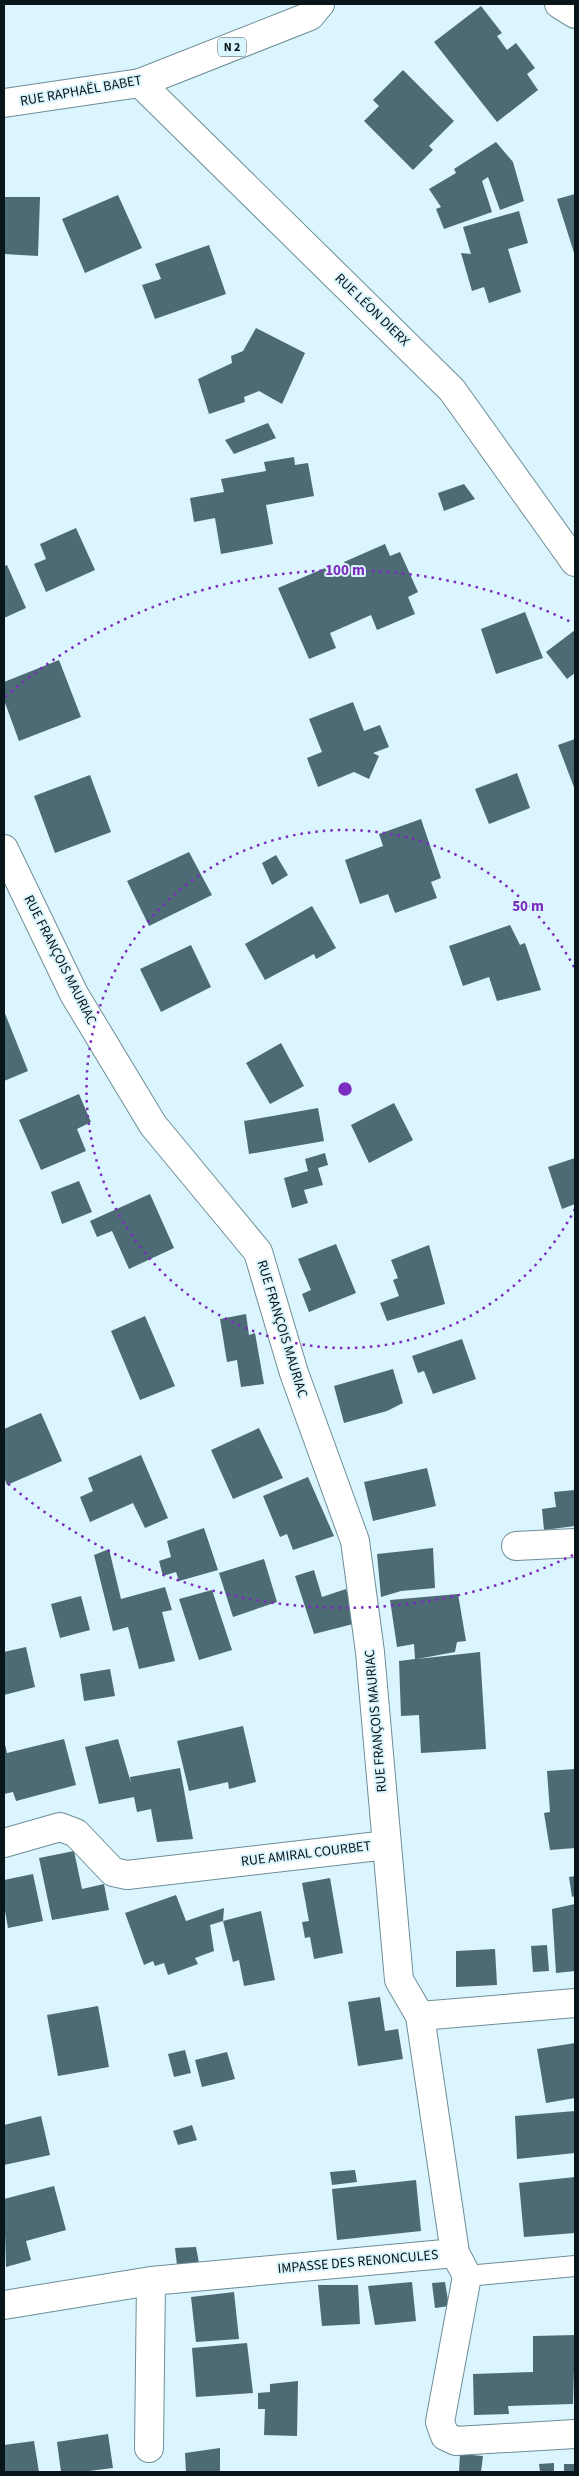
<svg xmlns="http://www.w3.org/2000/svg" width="579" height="2476" font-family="'Source Sans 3',sans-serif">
<rect width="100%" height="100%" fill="#daf5fd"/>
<path fill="#4c6b74" d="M481 6 502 33 497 36 507 50 516 43 535 68 527 74 538 90 497 122 434 42Z
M403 70 454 121 429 146 433 150 413 170 364 121 379 106 373 100Z
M496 142 513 162 524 201 500 210 488 177 482 181 492 212 444 229 436 209 441 207 429 189 456 173 454 169Z
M575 194V256L557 199Z
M118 195 142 248 85 273 62 219Z
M4 197H40L38 256 4 254Z
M519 211 528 243 508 249 521 292 489 303 484 287 472 291 461 253 471 254 463 227Z
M209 245 226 294 155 319 142 285 161 279 155 264Z
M256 328 305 353 282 404 259 391 244 397 245 402 209 414 198 379 232 363 231 356 243 351Z
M268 423 276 438 234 454 225 440Z
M294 457 295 465 308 463 314 496 266 505 273 544 221 554 215 518 194 522 190 498 224 492 221 479 266 471 264 462Z
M464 484 475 499 444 511 438 493Z
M76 528 95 570 46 592 34 564 46 559 40 544Z
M385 544 390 556 400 552 418 592 408 597 415 614 377 630 371 615 330 633 336 648 309 659 278 588 325 568 329 576 347 568 344 562Z
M7 565 26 608 4 618V566Z
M525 612 543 658 496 674 481 629Z
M575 630V673L567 679 546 652Z
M59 660 81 717 19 741 4 700V682Z
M353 702 364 731 380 725 389 747 373 753 379 756 369 779 354 772 318 787 307 758 322 752 309 719Z
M575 739V790L558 745Z
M517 773 530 808 489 824 475 789Z
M90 775 111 832 55 853 34 796Z
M421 819 441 878 431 882 437 898 395 913 388 894 360 904 345 860 383 846 379 834Z
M189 852 212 895 149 926 127 881Z
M276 855 288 875 272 885 262 863Z
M312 906 336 948 316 959 314 954 265 980 245 944Z
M510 925 520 945 525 943 541 990 497 1001 489 977 463 986 449 946Z
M191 945 211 987 161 1012 140 969Z
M4 1011 28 1071 4 1081Z
M281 1043 304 1086 270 1104 246 1063Z
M79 1094 91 1122 77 1129 86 1151 41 1170 19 1120Z
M394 1103 413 1140 369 1163 351 1125Z
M318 1108 324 1141 249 1154 244 1121Z
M325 1153 328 1165 318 1168 323 1185 304 1190 308 1203 292 1208 284 1178 308 1171 305 1159Z
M575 1158V1204L562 1209 548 1167Z
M79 1181 92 1212 62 1224 51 1192Z
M150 1194 174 1248 129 1269 112 1231 97 1237 90 1221Z
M336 1244 356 1293 309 1312 302 1294 311 1290 298 1259Z
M429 1245 445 1304 387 1321 380 1303 399 1296 393 1280 398 1278 391 1260Z
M246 1314 249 1335 255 1333 264 1384 241 1387 237 1360 227 1362 220 1319Z
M145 1316 175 1386 140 1400 111 1331Z
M462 1339 476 1379 433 1394 424 1371 418 1373 412 1356Z
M393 1369 403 1403 387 1411 344 1423 334 1386Z
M41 1413 62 1461 7 1485 4 1477V1429Z
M259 1428 283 1478 233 1499 211 1450Z
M141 1455 168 1518 145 1528 133 1503 90 1522 80 1497 93 1491 88 1478Z
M427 1468 436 1506 373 1521 364 1482Z
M308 1477 334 1536 293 1550 287 1534 280 1537 263 1496Z
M575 1490V1526L544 1530 542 1509 556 1507 554 1492Z
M204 1528 218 1570 179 1581 176 1572 163 1576 159 1561 171 1557 167 1541Z
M433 1548 435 1588 401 1591 381 1597 377 1554Z
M109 1549 121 1599 165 1587 172 1610 162 1612 175 1661 139 1669 128 1627 113 1631 94 1555Z
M264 1559 277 1602 233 1617 219 1573Z
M314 1570 322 1597 346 1589 357 1623 314 1634 295 1576Z
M212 1590 232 1650 199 1660 179 1599Z
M458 1594 466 1641 457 1642 455 1652 417 1659 480 1652 486 1749 421 1753 419 1715 401 1716 399 1661 415 1659 414 1644 397 1647 390 1600Z
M81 1596 90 1630 60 1638 51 1604Z
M26 1647 35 1687 4 1695V1652Z
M110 1669 115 1696 84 1701 80 1674Z
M243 1726 256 1782 229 1789 228 1782 189 1791 177 1741Z
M64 1739 76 1785 16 1801 13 1792 4 1794V1740L7 1753Z
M118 1739 131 1783 130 1777 180 1768 193 1839 157 1842 151 1809 137 1812 134 1797 99 1804 85 1747Z
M575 1769V1848L550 1850 544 1813 550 1812 547 1771Z
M74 1851 82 1889 104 1884 109 1910 52 1920 39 1858Z
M33 1874 43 1921 8 1928 4 1905V1880Z
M575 1876V1896L572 1897 569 1877Z
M330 1878 343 1953 314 1959 310 1937 305 1938 302 1922 309 1921 302 1883Z
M176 1895 186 1921 224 1908 223 1921 210 1925 214 1951 195 1958 198 1964 168 1975 164 1963 155 1966 153 1961 144 1965 125 1913Z
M575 1904V1971L556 1973 552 1909Z
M261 1911 275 1980 244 1986 239 1960 233 1962 223 1921Z
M547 1945 549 1971 533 1972 531 1946Z
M495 1949 497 1985 456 1987V1951Z
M380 1997 385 2031 398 2029 403 2059 358 2066 348 2002Z
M98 2006 109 2067 58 2076 47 2015Z
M575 2043V2098L546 2103 537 2049Z
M185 2050 191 2073 174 2077 168 2054Z
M227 2052 235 2079 202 2087 195 2060Z
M575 2111V2153L517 2159 515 2116Z
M41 2116 50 2155 4 2165V2125Z
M192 2125 197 2140 178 2145 173 2131Z
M355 2170 357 2182 332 2185 330 2172Z
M575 2177V2233L524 2237 519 2183Z
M416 2180 421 2231 337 2240 332 2189Z
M54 2186 66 2230 26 2241 31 2260 6 2267 4 2199Z
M196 2247 199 2263 177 2265 175 2248Z
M412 2282 416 2321 375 2325 368 2286Z
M445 2282 449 2306 435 2308 432 2283Z
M318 2285H358L360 2324 322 2326Z
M234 2292 239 2339 196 2342 191 2297Z
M575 2335 573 2404 508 2406 509 2414 474 2415 473 2374 533 2372V2336Z
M247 2343 253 2393 196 2397 192 2348Z
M298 2381 297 2436 264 2435 265 2409H258V2393L270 2392V2384Z
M108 2434 113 2468 81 2472H61L57 2442Z
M34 2441 39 2472H4V2445Z
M220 2448V2472H186L185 2453Z
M460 2454 483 2456 481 2472H459Z
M554 2463V2472H540L539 2464Z
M564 2464H575V2472H564Z"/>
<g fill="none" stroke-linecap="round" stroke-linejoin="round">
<defs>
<path id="service" d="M467 2276 575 2266"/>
<path id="minor" d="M559 4 575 14
M4 849 74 994 153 1125 258 1252 294 1373 355 1541 370 1652 387 1845
M516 1546 575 1543
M4 1843 60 1827 76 1833 113 1872 127 1875 387 1845 399 1980 420 2016 575 2003
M420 2016 455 2253
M4 2305 151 2281 455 2253 467 2276 440 2422 445 2436 456 2441 575 2434
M149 2448 151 2281"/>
<path id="tertiary" d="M140 83 452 390 575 562"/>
<path id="primary" d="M4 103 140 83 310 16 320 4"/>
</defs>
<use href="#service" stroke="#6e8e97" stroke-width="22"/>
<use href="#minor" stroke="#6e8e97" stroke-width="30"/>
<use href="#tertiary" stroke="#6e8e97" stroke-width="30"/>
<use href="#primary" stroke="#6e8e97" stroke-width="30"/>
<use href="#service" stroke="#fff" stroke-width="20"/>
<use href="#minor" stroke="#fff" stroke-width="28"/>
<use href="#tertiary" stroke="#fff" stroke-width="28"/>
<use href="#primary" stroke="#fff" stroke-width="28"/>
</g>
<g fill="none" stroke="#7b2cbf" stroke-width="2.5" stroke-dasharray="2.5 5">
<path d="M575 1209A259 259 0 1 1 575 969"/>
<path d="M573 1555A519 519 0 0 1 5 1481M5 697A519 519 0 0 1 573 623"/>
</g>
<g text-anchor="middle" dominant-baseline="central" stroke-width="4" stroke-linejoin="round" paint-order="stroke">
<rect fill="#daf5fd" stroke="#47585d" stroke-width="1" x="218" y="37.5" width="28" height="19" rx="4"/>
<g font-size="12" font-weight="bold" fill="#081519">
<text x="232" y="47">N 2</text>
</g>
<g font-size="14" fill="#081519" stroke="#daf5fd">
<text transform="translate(81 91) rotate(-10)">RUE RAPHAËL BABET</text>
<text transform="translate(372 310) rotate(44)">RUE LÉON DIERX</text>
<text transform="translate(60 960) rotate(63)">RUE FRANÇOIS MAURIAC</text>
<text transform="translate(282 1329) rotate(73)">RUE FRANÇOIS MAURIAC</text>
<text transform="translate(376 1721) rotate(-95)">RUE FRANÇOIS MAURIAC</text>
<text transform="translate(306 1854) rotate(-7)">RUE AMIRAL COURBET</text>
<text transform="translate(358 2262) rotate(-5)">IMPASSE DES RENONCULES</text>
</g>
</g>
<circle cx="345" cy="1089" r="8" fill="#7b2cbf" stroke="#daf5fd" stroke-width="2.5"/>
<g font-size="15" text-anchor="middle" font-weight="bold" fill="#7b2cbf" stroke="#daf5fd" stroke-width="4" stroke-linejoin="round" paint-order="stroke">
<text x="345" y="575">100 m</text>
<text x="528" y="911">50 m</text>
</g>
<rect width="579" height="2476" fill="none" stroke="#081519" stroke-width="10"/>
</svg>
